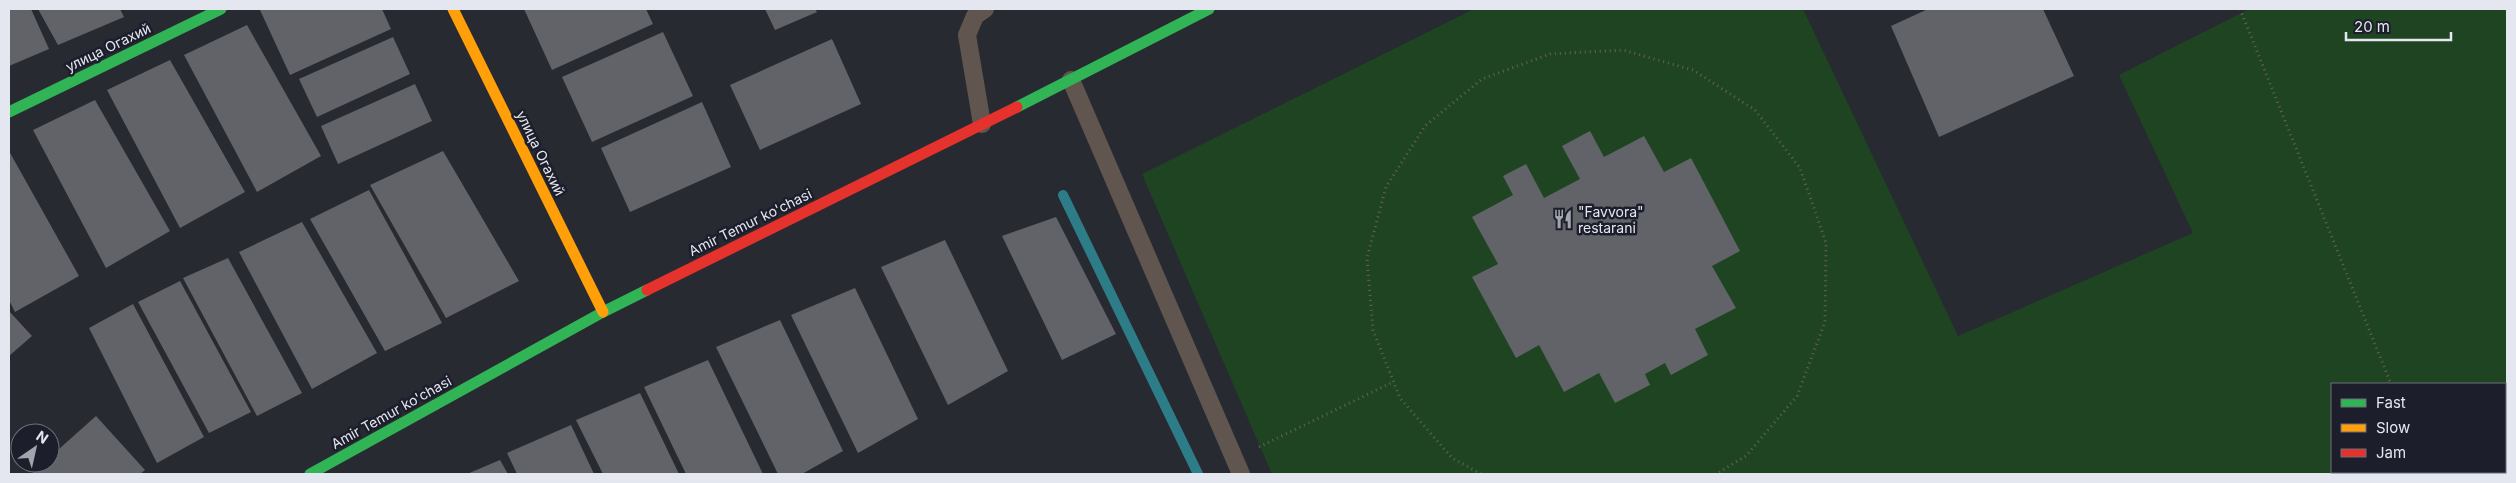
<svg xmlns="http://www.w3.org/2000/svg" width="2516" height="483" font-family="Inter,sans-serif">
<rect width="100%" height="100%" fill="#282a32"/>
<path fill="#1e4422" fill-rule="evenodd" d="M1474 9H1803L1958 336 2193 233 2119 75 2249 9H2507V474H1272L1142 174ZM2332 384H2505V472H2332Z"/>
<g fill="none" stroke-linecap="round" stroke-linejoin="round">
<path stroke="#2d7d88" stroke-width="10" d="M1063 195 1198 474"/>
</g>
<path fill="#616369" d="M9 9H31L49 49 9 66Z
M38 9H120L124 17 58 45Z
M263 9H382L391 29 290 75 260 10Z
M524 9H646L653 24 552 70Z
M765 9H815L817 12 775 30Z
M1928 9H2043L2074 76 1939 137 1891 26Z
M247 25 321 156 257 192 184 55Z
M663 32 693 96 592 142 562 77Z
M393 37 410 74 317 117 299 79Z
M832 39 861 104 760 150 730 85Z
M170 60 245 192 180 228 107 90Z
M415 84 432 121 338 164 321 126Z
M95 100 170 231 106 268 33 130Z
M702 102 731 167 630 212 601 148Z
M1590 131 1604 157 1644 136 1664 172 1691 158 1740 251 1712 266 1736 308 1695 329 1708 355 1671 375 1665 363 1645 374 1650 385 1615 403 1599 373 1564 392 1539 345 1516 358 1472 277 1498 264 1472 217 1513 195 1503 176 1526 164 1544 198 1580 179 1562 146Z
M9 151 79 276 15 312 9 300Z
M443 151 519 281 446 318 370 185Z
M369 190 442 323 385 351 310 219Z
M1056 217 1116 334 1062 360 1002 236Z
M302 222 377 353 312 389 239 252Z
M945 240 1008 371 948 405 881 267Z
M228 258 302 393 257 416 183 278Z
M180 281 251 412 209 433 138 302Z
M855 288 918 419 858 453 791 315Z
M133 304 204 437 157 463 89 328Z
M9 311 32 336 9 356Z
M780 320 843 451 802 474H778L716 347Z
M708 360 763 474H686L644 387Z
M640 393 679 474H603L576 420Z
M96 416 145 470 140 474H31L44 463H50V457Z
M571 425 594 474H517L507 453Z
M500 460 508 474H467Z"/>
<g fill="none" stroke-linecap="round" stroke-linejoin="round">
<path stroke="#66605e" stroke-width="3" stroke-dasharray="1 4" stroke-linecap="butt" d="M2240 9 2391 384
M1259 447 1393 382
M2426 472 2427 474
M1481 474 1452 458 1400 398 1373 330 1367 258 1386 187 1425 126 1482 79 1550 54 1623 50 1693 70 1755 110 1800 168 1826 243 1825 322 1797 396 1746 456 1716 474"/>
<path stroke="#61564f" stroke-width="18" d="M1071 80 1241 474
M982 124 967 35 975 16 985 9"/>
<path stroke="#30b455" stroke-width="11" d="M1017 107 1209 9
M9 112 221 9
M310 474 603 312 647 290"/>
<path stroke="#ff9f0a" stroke-width="11" d="M453 9 603 312"/>
<path stroke="#e5322d" stroke-width="11" d="M647 290 1017 107"/>
</g>
<defs>
<symbol id="restaurant-bare" viewBox="-9 -9 18 18"><path d="M-5-6h1v4h1v-4h1v4h1v-4h1v5L-1.5 .5V6h-2V.5L-5-1ZM5-6V6H3V1.5H1.5Q1.5-4 5-6Z" fill="#a3a5ae" stroke="#1c1f2b" stroke-width="2.5" paint-order="stroke"/></symbol>
</defs>
<g fill-rule="evenodd">
<use href="#restaurant-bare" x="1549" y="205" width="28" height="28"/>
</g>
<g text-anchor="middle" dominant-baseline="central" stroke-width="5" stroke-linejoin="round" paint-order="stroke">
<g font-size="14" fill="#e5e7f0" stroke="#1c1f2b">
<text transform="translate(108 47) rotate(-26)">улица Огахий</text>
<text transform="translate(541 153) rotate(64)">улица Огахий</text>
<text transform="translate(750 222) rotate(-26)">Amir Temur ko'chasi</text>
<text transform="translate(391 412) rotate(-29)">Amir Temur ko'chasi</text>
</g>
<g font-size="14" fill="#e5e7f0" stroke="#1c1f2b" text-anchor="start">
<text x="1578" y="211">"Favvora"<tspan x="1578" dy="16">restarani</tspan></text>
</g>
</g>
<rect width="2516" height="483" fill="none" stroke="#e5e7f0" stroke-width="20"/>
<rect x="2331" y="383" width="175" height="90" fill="#1c1f2b" stroke="#6c6f7a"/>
<rect x="2341" y="399" width="25" height="8" fill="#30b455" stroke="#6c6f7a"/>
<text x="2376" y="408" font-size="15" fill="#e5e7f0">Fast</text>
<rect x="2341" y="424" width="25" height="8" fill="#ff9f0a" stroke="#6c6f7a"/>
<text x="2376" y="433" font-size="15" fill="#e5e7f0">Slow</text>
<rect x="2341" y="449" width="25" height="8" fill="#e5322d" stroke="#6c6f7a"/>
<text x="2376" y="458" font-size="15" fill="#e5e7f0">Jam</text>
<g transform="translate(35 448) rotate(34)"><circle r="24" fill="#1c1f2b" stroke="#6c6f7a"/>
<path d="M0-4L9 19L0 12L-9 19Z" fill="#a3a5ae"/>
<text y="-8" font-size="14" font-weight="bold" text-anchor="middle" fill="#e5e7f0">N</text>
</g>
<path d="M2346 32v8h105v-8" fill="none" stroke="#e5e7f0" stroke-width="2.5"/>
<text x="2354" y="32" font-size="15" fill="#e5e7f0" stroke="#1c1f2b" stroke-width="4" paint-order="stroke">20 m</text>
</svg>
